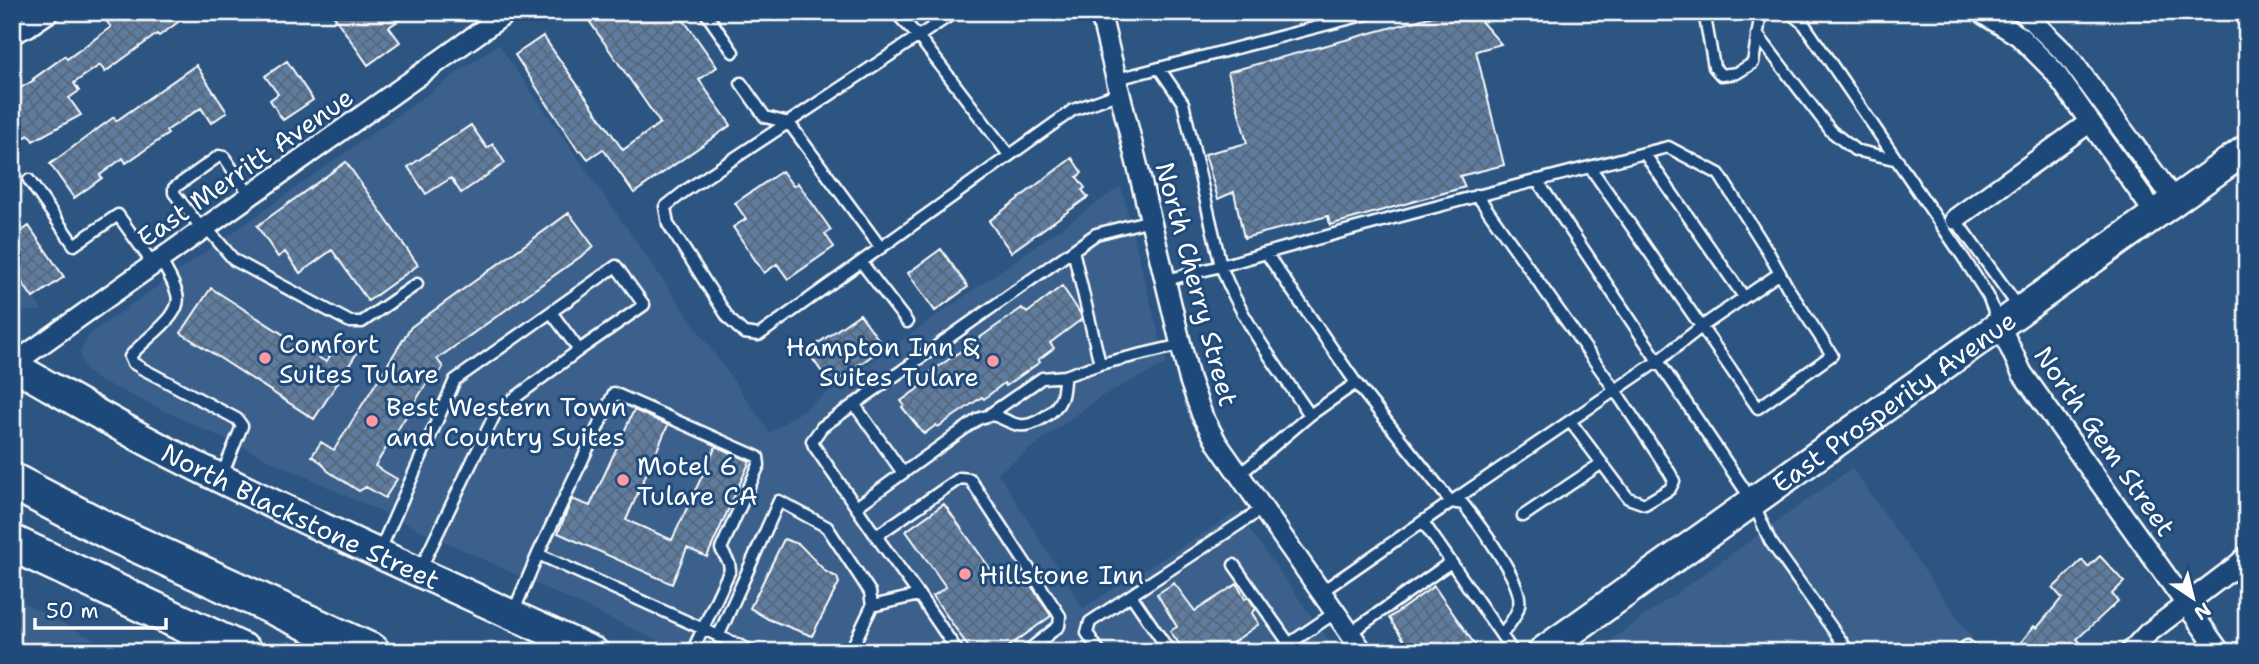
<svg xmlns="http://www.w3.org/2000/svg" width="2259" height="664" font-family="'Shantell Sans',sans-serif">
<defs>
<pattern id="building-cross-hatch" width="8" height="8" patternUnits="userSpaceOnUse" patternTransform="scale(1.75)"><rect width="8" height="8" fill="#5e7c9f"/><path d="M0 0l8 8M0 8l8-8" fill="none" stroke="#56667a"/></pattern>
</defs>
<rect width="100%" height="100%" fill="#2c5582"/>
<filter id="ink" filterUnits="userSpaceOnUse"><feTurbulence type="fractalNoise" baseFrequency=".0143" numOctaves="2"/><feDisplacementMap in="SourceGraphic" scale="14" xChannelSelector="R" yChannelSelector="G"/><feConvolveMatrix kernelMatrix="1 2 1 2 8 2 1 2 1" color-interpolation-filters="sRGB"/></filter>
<g filter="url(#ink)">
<path fill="#3b618b" d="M498 44 770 433 1121 186 1166 364 1100 397 998 473 1083 608 1237 512 1337 652H682L98 380 87 372 82 362 80 351 90 334Z
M12 267 42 310 12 313Z
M1852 468 1982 652H1594Z
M12 597 119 652H12Z"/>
<path fill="url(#building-cross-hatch)" stroke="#fff" stroke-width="2" d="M121 12H192L159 36 157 34 105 72 100 65 74 83 79 91 69 98 81 115 33 141 29 135 12 144V93L34 80 33 79 65 56 67 59 111 27 107 22Z
M331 12H411L389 27 400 42 368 65Z
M583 12H678L717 67 699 80 731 125 634 193 603 149 588 159 581 150 579 152 515 55 543 36 623 150 660 123Z
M1448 12H1473L1501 44 1476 51 1504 165 1460 176 1465 187 1330 225 1328 216 1244 238 1234 192 1218 199 1205 154 1247 143 1228 72Z
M287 61 313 100 283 120 270 100 278 94 265 76Z
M196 65 227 112 211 123 201 108 166 131 168 134 126 163 123 158 100 175 102 178 74 198 50 164 114 117 116 121Z
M471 125 487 148 493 144 505 163 461 193 451 178 426 194 408 167Z
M1072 158 1082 173 1077 177 1085 188 1082 190 1088 197 1011 252 989 221Z
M346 162 418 265 368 301 332 250 300 273 285 252 278 257 257 226Z
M782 171 793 186 798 183 831 230 825 234 834 247 788 279 777 264 764 273 733 227 746 219 735 203Z
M569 213 594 247 437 359 443 367 433 384 428 381 375 466 397 479 385 498 366 487 359 491 328 471 322 463 312 456 321 442 334 450 411 327Z
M29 226 64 277 33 298 12 268V238Z
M941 249 968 287 935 311 908 273Z
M1062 286 1080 313 1082 319 1050 343 1054 348 1038 360 1040 362 1006 386 1004 383 984 399 982 397 938 427 936 425 924 434 902 407 904 405 901 401 931 379 928 374 1022 308 1027 313Z
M211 288 326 362 340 341 357 353 314 419 181 333Z
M860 314 884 347 831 385 807 351Z
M634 410 668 425 626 520 672 540 716 446 750 461 707 557 687 548 672 584 558 533 572 499 590 506Z
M944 504 999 581 1019 567 1051 616 1001 652H972L933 596 946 587 906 531Z
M784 539 799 544 826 572 837 577 839 583 812 636 768 619 750 608Z
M2100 556 2124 582 2112 594 2118 601 2077 639 2082 644 2076 652H2013L2034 626 2037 628 2062 598 2053 588 2082 560 2088 567Z
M1174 583 1195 611 1237 584 1245 599 1248 597 1256 609 1252 613 1259 624 1228 646 1231 652H1185L1170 631 1177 627 1157 594Z
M1434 586 1480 652H1412L1389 618Z"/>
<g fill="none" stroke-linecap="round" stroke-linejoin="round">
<defs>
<path id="service" d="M705 12 733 52
M895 12 918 36 1009 155
M955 12 685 191 665 207 668 224 729 319 744 333 759 335 1073 110 1120 93
M1704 12 1714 67 1721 75 1737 73 1753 63 1761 12
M1789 12 1804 24 1963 257 1988 296 1999 324
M1757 34 1831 131 1855 150 1898 160
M1159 68 1183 103 1221 266 1166 280
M1117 79 1375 12
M741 83 765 117 789 123 881 248
M1644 153 1744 297
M29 180 74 245 118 215 153 264
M1477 195 1615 390 1670 473 1674 481 1670 489 1645 504 1628 498 1570 421
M1955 219 2020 309
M206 227 234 260 350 322H362L417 284
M202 229 174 193V188L219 156 224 157 250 195
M1073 250 1100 364 1181 345
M1266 253 1356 383
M160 259C166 270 174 282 177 294 184 317 142 339 130 357L133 363 141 368 237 419 242 426 222 475
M861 262 907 322
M1780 273 1701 327 1658 361 1753 502 1770 541 1849 652
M551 312 616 266 644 305 579 350
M854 404 903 473
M990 414 1042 378 1065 376
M1239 475 1310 415
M1451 502 1658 361 1537 180
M1451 502 1463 504C1478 523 1524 583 1519 605 1517 616 1508 626 1502 634
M856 507 978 419C997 411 997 418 1015 424 1030 430 1055 413 1061 399 1064 392 1063 383 1065 376L1100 364
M1523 516 1602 463
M876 536 919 595
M380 550 455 380 551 312 579 350 496 412 419 572
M538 554 614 393 758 457 759 465 721 549 729 563 730 570 692 652
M1451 562 1513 652
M1234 565 1295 652
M1321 592 1451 502 1356 383 1310 415C1278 368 1241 320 1221 266 1369 223 1519 185 1668 147L1719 174 1767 250 1788 288 1832 355 1758 408 1590 167
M1131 595 1170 652
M872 606 919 595 958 652
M513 613 538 554 754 652
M1350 633 1451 562 1423 522
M718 637 779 501 827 527 870 592 872 606 850 652
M1026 652 1059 626 1060 616 970 479 960 478 876 536 814 446 812 441 822 427 1096 234 1151 220
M1100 652 1087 633 1090 622 1262 509
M1277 652 1336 612
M1959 652 1967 646"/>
<path id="minor" d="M1100 12 1189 378 1202 415 1217 443 1363 652
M1980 12 2019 36 2054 71 2156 215
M2023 12 2069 57 2175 201
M12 34 27 27 49 12
M1955 219 2090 122
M2000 326 2022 373 2220 652
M12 365 508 12
M2130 652 2148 633 2235 567 2247 556"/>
<g id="secondary">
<path id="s1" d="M12 365C65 395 117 426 170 453 309 524 452 587 594 652"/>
<path id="s2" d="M1542 652 2247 149"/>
</g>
<path id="motorway" d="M12 481 112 533 372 652
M12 543 244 652"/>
</defs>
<use href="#service" stroke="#fff" stroke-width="15"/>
<use href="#minor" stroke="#fff" stroke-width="24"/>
<use href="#secondary" stroke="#fff" stroke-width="33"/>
<use href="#motorway" stroke="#fff" stroke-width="40"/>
<use href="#service" stroke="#1f4a7a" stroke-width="10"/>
<use href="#minor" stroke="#1f4a7a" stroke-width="19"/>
<use href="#secondary" stroke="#1f4a7a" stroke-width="28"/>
<use href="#motorway" stroke="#1f4a7a" stroke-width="35"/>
</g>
</g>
<g fill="#ff9aa2" stroke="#1f4a7a" stroke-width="2.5">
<circle cx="265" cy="358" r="7"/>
<circle cx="993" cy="361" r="7"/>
<circle cx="372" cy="421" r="7"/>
<circle cx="623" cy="480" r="7"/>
<circle cx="965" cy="574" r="7"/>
</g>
<g text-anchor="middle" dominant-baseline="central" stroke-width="6" stroke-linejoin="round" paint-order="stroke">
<g font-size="26" fill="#fff" stroke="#1f4a7a">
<text transform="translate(245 167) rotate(-35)">East Merritt Avenue</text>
<text transform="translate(1197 284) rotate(75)">North Cherry Street</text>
<text stroke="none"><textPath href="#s2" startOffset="432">East Prosperity Avenue</textPath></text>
<text transform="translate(2105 441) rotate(55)">North Gem Street</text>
<text stroke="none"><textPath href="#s1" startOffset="326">North Blackstone Street</textPath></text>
</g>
<g font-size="26" fill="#fff" stroke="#1f4a7a" text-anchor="start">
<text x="279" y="343">Comfort<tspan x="279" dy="30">Suites Tulare</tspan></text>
<text x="979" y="346" text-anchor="end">Hampton Inn &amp;<tspan x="979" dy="30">Suites Tulare</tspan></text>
<text x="386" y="406">Best Western Town<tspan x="386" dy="30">and Country Suites</tspan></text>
<text x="637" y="465">Motel 6<tspan x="637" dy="30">Tulare CA</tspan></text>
<text x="979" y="574">Hillstone Inn</text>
</g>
</g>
<rect width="2259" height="664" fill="none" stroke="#1f4a7a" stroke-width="42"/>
<rect x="21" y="21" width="2217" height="622" fill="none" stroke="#fff" stroke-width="2.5" filter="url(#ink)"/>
<g transform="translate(2193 598) rotate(145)" stroke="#1f4a7a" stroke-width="5" paint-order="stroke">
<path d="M0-5L12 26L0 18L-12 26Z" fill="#ffffff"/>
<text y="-10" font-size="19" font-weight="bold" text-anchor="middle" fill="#ffffff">N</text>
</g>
<path d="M35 618v10h131v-10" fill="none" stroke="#ffffff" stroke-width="3.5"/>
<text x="46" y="618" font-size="21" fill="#ffffff" stroke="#1f4a7a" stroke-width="5" paint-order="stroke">50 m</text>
</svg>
